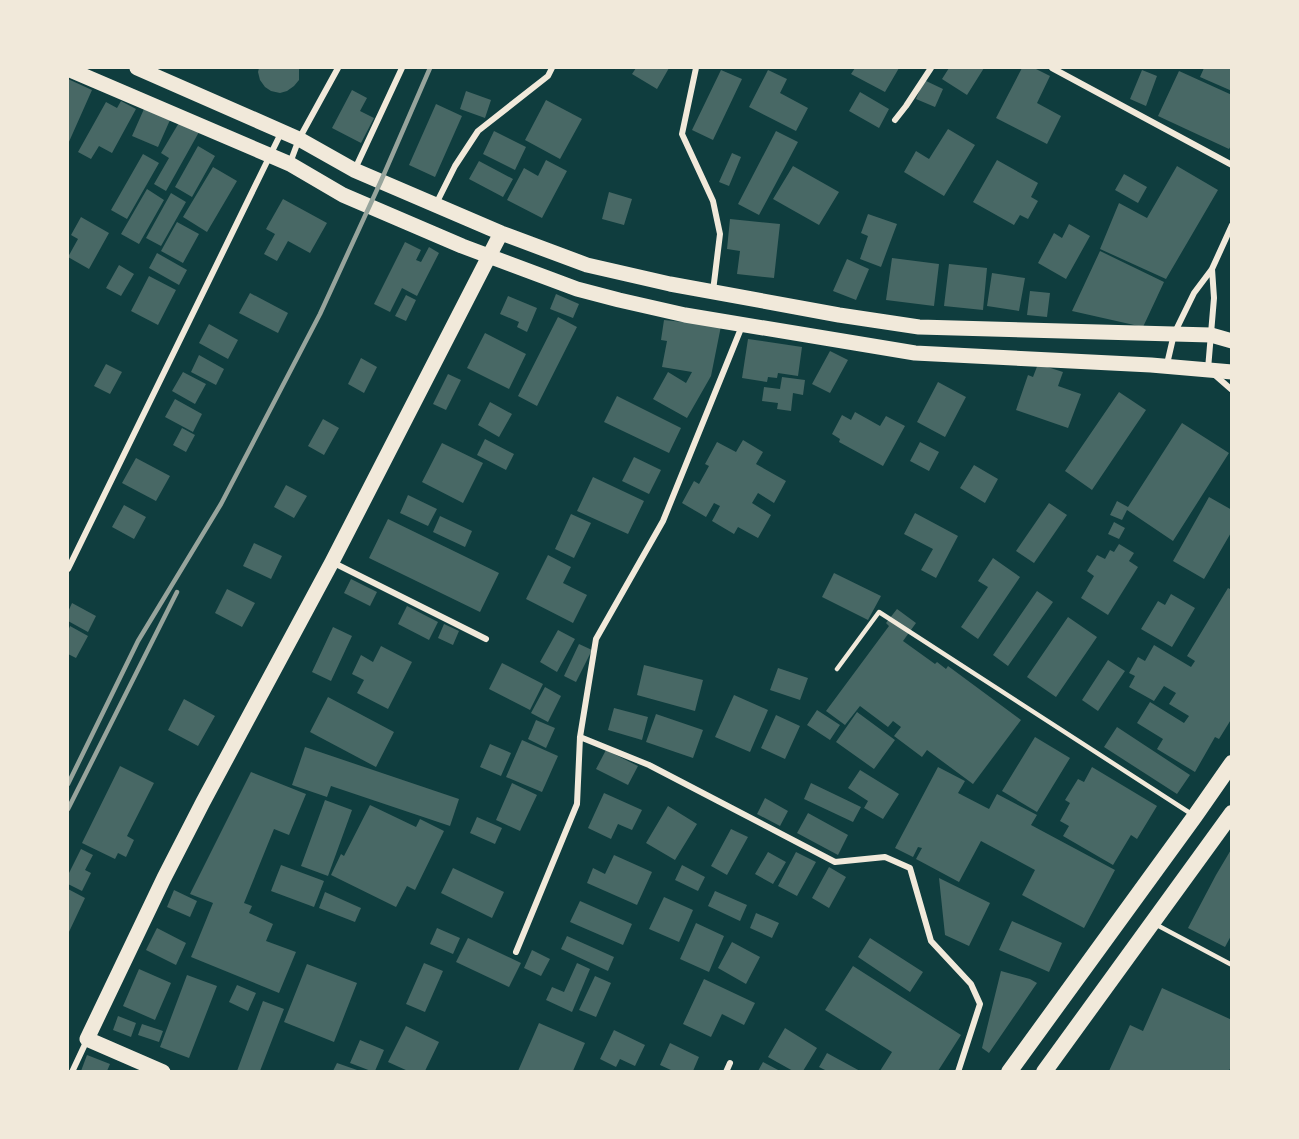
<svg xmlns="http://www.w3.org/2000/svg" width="1299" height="1139" font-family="'Playfair Display',serif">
<rect width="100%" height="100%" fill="#0f3d3e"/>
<path fill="#486865" d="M259 68H299V80L294 86 287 91 280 93 271 91 265 87 260 80 258 72Z
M636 68H669L657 89 632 74Z
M855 68H899L885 92 851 74Z
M949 68H984L967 95 942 79Z
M1022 68H1034L1050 76 1037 103 1061 116 1047 144 996 118Z
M1204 68H1232V91L1200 77Z
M721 70 742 79 713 140 692 130Z
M768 70 787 79 780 93 808 108 796 131 749 107Z
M1142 70 1157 76 1146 106 1130 99Z
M1179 71 1232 95V144L1229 149 1158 116Z
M68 79 92 90 68 144Z
M924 80 943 89 935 107 916 99Z
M352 90 367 98 360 111 374 118 361 143 332 128Z
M466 91 491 100 485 118 460 109Z
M860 92 889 109 879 128 849 111Z
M546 100 582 119 560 159 525 140Z
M121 101 136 109 112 153 99 146 91 159 78 152 106 102 117 108Z
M436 104 462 116 435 177 409 165Z
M144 109 170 120 158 147 132 136Z
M180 121 199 132 166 191 154 184 169 158 161 153Z
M948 129 975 145 944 196 904 172 916 151 929 159Z
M494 131 526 147 515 170 483 154Z
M776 131 798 142 759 215 738 204Z
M198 146 215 156 192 197 175 187Z
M732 153 741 157 729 186 719 182Z
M143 154 159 163 127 219 111 210Z
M546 160 567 171 542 218 507 200 524 168 538 176Z
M997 160 1038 183 1031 197 1038 201 1028 219 1020 215 1014 225 973 202Z
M479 161 513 179 503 197 469 179Z
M793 166 839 192 819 225 773 199Z
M1177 166 1218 190 1166 279 1100 249 1119 203 1147 218Z
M213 167 237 181 207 232 183 217Z
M1124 174 1147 187 1138 203 1115 190Z
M147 189 164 200 139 244 121 234Z
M609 192 632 199 624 225 602 219Z
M171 193 186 202 161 246 146 238Z
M283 199 327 223 310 253 288 241 277 261 264 254 275 234 266 229Z
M868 214 897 224 881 267 860 259 868 236 861 233Z
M81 217 109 233 89 269 68 257 78 239 71 235Z
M730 219 780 224 774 278 737 274 740 251 727 249Z
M177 222 199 234 183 263 161 251Z
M1069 224 1090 236 1066 279 1038 263 1054 233 1062 238Z
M405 242 421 250 416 260 421 262 429 247 439 253 417 296 402 288 390 312 374 304Z
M1100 251 1164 282 1143 327 1072 311Z
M157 253 187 270 179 285 149 268Z
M892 258 939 264 934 306 886 300Z
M847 259 869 269 856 300 833 291Z
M949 264 987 268 983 310 944 306Z
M119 265 134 274 121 296 106 288Z
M992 273 1025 278 1019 311 987 306Z
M149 276 176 290 158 325 131 311Z
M1030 291 1050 293 1047 317 1027 315Z
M250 293 288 313 278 333 239 313Z
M556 294 579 304 573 318 550 309Z
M406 295 416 300 406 321 395 316Z
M508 296 537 308 527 332 517 327 519 322 500 314Z
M558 317 577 327 537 406 518 396Z
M664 320 721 326 711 376 687 418 653 399 668 372 686 383 692 372 662 367 667 341 661 340Z
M209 324 238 340 228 359 199 343Z
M485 333 526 354 509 389 467 368Z
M748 339 802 347 798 376 778 373 777 378 768 377 767 382 742 378Z
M830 351 848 360 830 393 812 384Z
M199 355 224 369 216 385 191 372Z
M361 358 377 367 364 393 348 384Z
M106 364 122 372 110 394 94 386Z
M1038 364 1063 372 1058 386 1081 394 1068 428 1016 410 1028 375 1033 377Z
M183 372 206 384 195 404 172 391Z
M448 374 461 380 446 410 433 404Z
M782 377 805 380 803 395 793 393 791 411 777 409 778 403 762 401 764 387 780 389Z
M938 382 966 397 945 437 917 422Z
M1119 392 1146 410 1092 490 1065 471Z
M617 396 681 428 669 453 604 422Z
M175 399 202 414 193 432 165 417Z
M490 402 512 414 499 437 478 425Z
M855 412 880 426 886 416 905 426 883 466 839 442 840 439 832 434 842 415 851 420Z
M323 419 339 428 324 455 308 446Z
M1182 423 1229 453 1173 541 1127 510 1122 520 1110 515 1117 501 1128 507Z
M182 428 195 435 186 452 173 445Z
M485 439 514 454 506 470 477 455Z
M743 440 763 452 756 464 786 481 774 503 758 493 752 503 771 515 758 538 738 527 734 534 712 521 720 506 714 503 706 517 682 503 694 481 699 484 709 466 705 464 717 442 736 452Z
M920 442 939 452 929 471 910 461Z
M442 443 483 463 463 503 422 482Z
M634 457 661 470 649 494 622 481Z
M136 458 170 476 156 501 122 483Z
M974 465 998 479 985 503 960 488Z
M593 477 644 501 628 534 577 511Z
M286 485 307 496 294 518 274 507Z
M408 495 437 509 428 526 400 513Z
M1209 497 1232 510V531L1204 579 1173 561Z
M1049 503 1067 515 1034 563 1016 551Z
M124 505 146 517 134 539 112 527Z
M915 513 958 536 936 578 921 570 933 549 904 534Z
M571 514 591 523 574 558 555 549Z
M440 516 472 531 465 547 433 532Z
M388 519 499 573 480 612 369 558Z
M1114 522 1125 528 1119 539 1108 534Z
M254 543 282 556 271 579 243 566Z
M1119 544 1134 553 1129 561 1138 567 1108 615 1081 598 1094 576 1087 571 1097 555 1105 559 1110 550 1114 552Z
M548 555 571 567 563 583 587 595 573 623 526 599Z
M993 558 1020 577 978 639 961 627 988 587 978 581Z
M834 573 881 596 868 620 822 597Z
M351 579 377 592 370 606 344 593Z
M1228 588 1232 590V718L1219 739 1215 737 1195 772 1157 749 1163 739 1137 723 1150 702 1184 723 1189 716 1169 704 1176 693 1164 686 1154 701 1129 687 1135 676 1129 673 1138 657 1145 661 1154 645 1191 667 1195 661 1187 656Z
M227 589 255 603 242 627 215 613Z
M1037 591 1053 602 1008 666 993 655Z
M1171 594 1195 608 1172 647 1141 629 1158 601 1165 605Z
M72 603 96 616 88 632 68 621V612Z
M407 606 438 622 429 640 398 624Z
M897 609 916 623 903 641 935 664 937 662 946 669 948 666 1021 720 973 784 927 750 922 757 894 736 901 727 893 721 888 727 860 706 845 725 826 711 889 626 886 623Z
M1068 617 1097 637 1056 697 1027 677Z
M444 624 459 631 453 645 438 638Z
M70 626 88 636 76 658 68 654V631Z
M333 627 352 636 331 681 312 672Z
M558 630 575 639 557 672 540 662Z
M579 644 592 650 576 682 564 676Z
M381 646 412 662 388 709 357 693 364 680 352 674 361 655 373 662Z
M1108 660 1125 671 1098 711 1082 700Z
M502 663 543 684 530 710 489 689Z
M644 665 703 680 695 711 637 695Z
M778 668 808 678 800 700 770 690Z
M545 687 561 696 548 722 531 713Z
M734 695 768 710 750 752 715 737Z
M328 697 394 732 376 767 310 732Z
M184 699 215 716 198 746 168 730Z
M614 708 648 717 642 740 608 730Z
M817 710 840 725 830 740 807 725Z
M857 712 895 740 874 769 836 742Z
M656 714 703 730 693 758 646 742Z
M776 715 800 726 785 759 761 748Z
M536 720 555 728 546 748 528 739Z
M1117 727 1190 775 1177 794 1104 747Z
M1035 737 1070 758 1037 812 1002 791Z
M522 740 558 756 542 792 506 777Z
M490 744 511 753 501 776 480 767Z
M305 747 459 799 450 826 331 786 327 797 292 785Z
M606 750 638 766 628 785 596 769Z
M120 766 154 783 127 836 134 840 126 857 118 853 115 859 82 843Z
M938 767 965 781 958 793 989 809 997 794 1037 815 1031 825 1115 870 1084 928 1022 895 1035 870 981 841 959 882 916 859 922 848 918 847 913 857 895 848Z
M1092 767 1157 806 1137 839 1131 835 1113 865 1063 836 1069 826 1060 821 1070 803 1065 800 1078 779 1084 782Z
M860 770 899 794 883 819 864 808 868 801 848 788Z
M251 772 306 794 289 835 274 829 244 903 252 906 249 913 273 924 266 941 296 952 279 993 191 957 213 903 190 894Z
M512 783 537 795 520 831 496 820Z
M811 783 861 807 853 822 804 799Z
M604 793 642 810 632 830 618 824 611 839 588 828Z
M765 798 788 811 780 826 757 814Z
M325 800 352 810 328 876 301 866Z
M370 805 416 827 420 819 444 831 415 890 407 886 396 907 331 875 341 854 344 856Z
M668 806 697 824 675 860 646 843Z
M808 813 848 835 838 855 797 833Z
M477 817 502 828 495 844 470 833Z
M731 829 748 837 727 875 711 866Z
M1232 848V934L1225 947 1188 928 1216 875Z
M81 849 93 855 85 870 91 873 82 891 68 884V875Z
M768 852 786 862 773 884 755 874Z
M796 852 816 862 797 896 778 886Z
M614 855 652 872 637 905 587 883 593 868 605 874Z
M281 865 324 881 314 907 271 891Z
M682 865 705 877 698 891 675 880Z
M829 867 846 877 829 908 812 898Z
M453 868 504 892 492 918 441 893Z
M939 878 990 903 969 946 945 935Z
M68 889 85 898 68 934Z
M174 890 197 901 190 917 167 907Z
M715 891 747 905 740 921 708 906Z
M325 892 361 908 355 922 319 908Z
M664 897 693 910 679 942 649 929Z
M580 901 632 924 623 945 570 922Z
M756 913 779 923 772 938 750 928Z
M1012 921 1062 943 1049 972 999 950Z
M696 923 724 936 709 972 680 959Z
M157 928 186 943 176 965 146 950Z
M437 928 460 938 453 954 430 944Z
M567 936 614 957 608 971 561 949Z
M468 938 521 963 509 987 456 962Z
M870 938 923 972 910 992 858 957Z
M732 942 760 957 746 984 718 968Z
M532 950 550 959 541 976 524 968Z
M424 963 443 971 425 1012 406 1004Z
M577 963 590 969 572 1012 546 1000 552 987 564 992Z
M307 964 357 983 334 1042 284 1022Z
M853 966 961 1035 938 1071H880L892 1052 825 1010Z
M139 969 171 983 155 1020 123 1006Z
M1001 971 1030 979 1037 983 989 1053 982 1048Z
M187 975 217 986 189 1058 160 1047Z
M595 976 611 983 596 1017 579 1010Z
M704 979 755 1003 744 1025 722 1014 711 1037 683 1024Z
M237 985 256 993 248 1011 229 1002Z
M1162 988 1232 1020V1067L1228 1071H1109L1130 1025 1143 1031Z
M263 1001 284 1009 260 1071H237Z
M118 1016 136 1023 131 1037 113 1030Z
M539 1023 585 1043 573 1071H518Z
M142 1024 163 1031 159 1042 138 1035Z
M406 1026 439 1042 425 1071H408L388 1062Z
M785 1028 817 1048 803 1071H793L768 1057Z
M614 1030 645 1045 635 1066 620 1059 616 1067 600 1059Z
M360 1040 384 1050 375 1071H371L350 1063Z
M670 1043 699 1057 693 1071H673L660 1065Z
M827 1053 860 1071H827L819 1067Z
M87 1055 110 1064 107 1071H81Z
M763 1062 780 1071H758Z
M337 1063 360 1071H333Z"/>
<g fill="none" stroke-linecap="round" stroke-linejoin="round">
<path stroke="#f1e9da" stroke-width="4.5" d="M837 669 879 612 1193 815
M1155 924 1232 965"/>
<path stroke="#f1e9da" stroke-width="6" d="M696 68 682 134 713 201 720 234 713 291
M1052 68 1232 165
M895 120 906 106 931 68
M290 163 299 139 338 68
M355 169 402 68
M436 204 455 166 478 131 548 76 552 68
M1212 269 1214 298 1208 369 1232 390
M1167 364 1174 334 1194 293 1212 269 1232 225
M332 562 486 639
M68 569 281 133
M580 737 649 765 835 862 885 857 910 868 931 941 971 984 980 1004 958 1072
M516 952 577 804 580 737 596 639 663 521 742 326
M72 1072 87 1040
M726 1072 730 1063"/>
<path stroke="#f1e9da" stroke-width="15" d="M137 68 299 139 354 170 501 233 587 265 670 284 839 315 919 327 1211 335 1232 341
M68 69 290 164 343 195 462 246 577 289 619 300 685 315 915 353 1151 365 1232 372
M163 1072 87 1039 164 878 203 802 332 562 501 233"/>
<path stroke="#f1e9da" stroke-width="16" d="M1009 1072 1195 816 1232 763
M1044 1072 1232 813"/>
<path stroke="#97a49c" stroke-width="4.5" d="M68 784 138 641 221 504 320 314 381 181 430 68
M68 809 177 592"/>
</g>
<rect width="1299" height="1139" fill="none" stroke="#f1e9da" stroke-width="138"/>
</svg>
